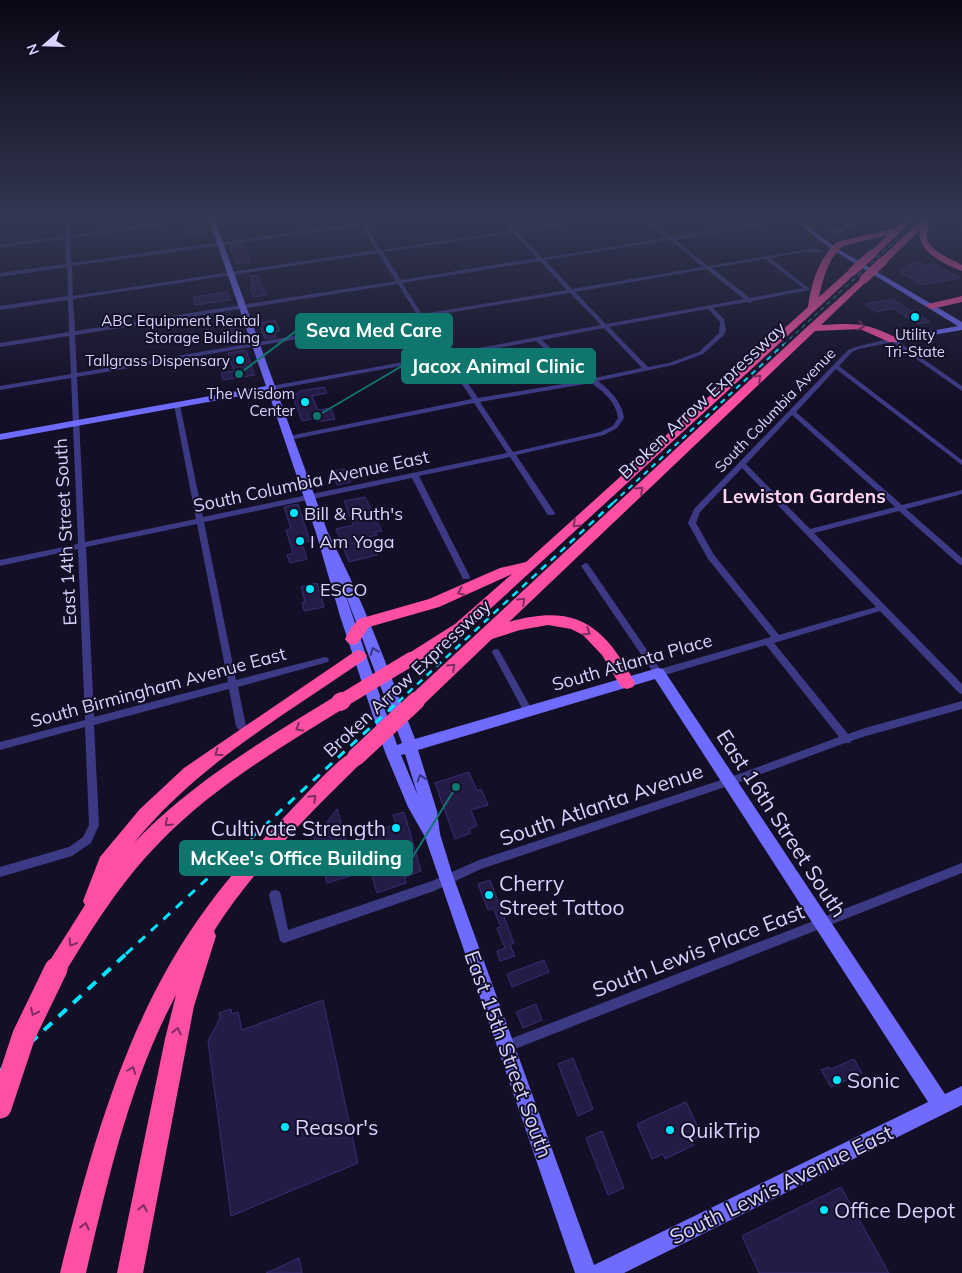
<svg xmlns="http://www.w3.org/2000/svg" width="962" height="1273" font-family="Mulish,sans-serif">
<rect width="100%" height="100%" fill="#130f26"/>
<path fill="#241b47" stroke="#3b2d73" d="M202 221 206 232 188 234 185 224Z
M242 244 251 262 236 264 229 246Z
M919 262 925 265 935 264 960 278 922 285 899 271 912 267 907 265Z
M258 275 266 295 254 297 250 287H253L250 276Z
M227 292 230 300 195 305 193 297Z
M892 299 911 311H913L930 322 917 324 893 308 876 312 865 304Z
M275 320 280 331 274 332 276 337 265 339 259 323Z
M236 322 243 343 235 344 228 323Z
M246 350 255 375 223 380 221 373 234 371 228 353Z
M324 387 327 393 312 396 318 410 331 408 335 419 317 422 316 418 302 421 293 397 300 391Z
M345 469 351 482 337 485 331 472Z
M365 497 382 531 375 532 377 535 369 537 377 555 349 562 336 529 353 525 344 501Z
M298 504 310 541 302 543 307 559 290 563 287 555 293 553 286 530 291 529 284 507Z
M317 583 324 607 304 611 302 602H305L301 587Z
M469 772 477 791 481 789 488 805 471 810 477 826 469 829 471 833 455 839 435 783Z
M337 809 350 853 373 846 370 833 396 824 393 815 404 812 421 871 405 877 406 883 377 893 370 870 327 883 314 838Z
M490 880 514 943 510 945 515 956 500 961 497 951 505 948 497 928 501 927 493 908 488 910 478 884Z
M544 960 549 972 512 987 507 974Z
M323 1000 358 1163 231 1216 208 1041 220 1018 219 1013 231 1009 232 1014 238 1012 242 1030Z
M536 1004 542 1020 523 1028 516 1012Z
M573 1058 593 1109 578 1116 558 1064Z
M854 1059 862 1073 831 1087 821 1070 829 1067 831 1069Z
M686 1102 702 1136 692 1140 694 1145 665 1159 663 1154 652 1159 637 1124Z
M602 1131 624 1188 608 1195 586 1138Z
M841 1187 889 1273H759L742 1236Z
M299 1258 302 1273H266Z"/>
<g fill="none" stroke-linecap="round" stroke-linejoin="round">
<path fill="#3d3a85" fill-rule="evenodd" d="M65 220H69L70 235 184 220H198L70 238 71 263 360 223 358 220H362L364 223 395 220 366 225 381 250 511 231 501 220H506L515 230 580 220H593L518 232 542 258 667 238 645 220H650L672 237 780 220H792L675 240 708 266 816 248 824 252 822 253 804 252 770 258 809 288V290L753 301 750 303 747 302 713 308 724 319 726 330 724 335 703 354 673 365 598 381C611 391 622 402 624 418L617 428 604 435 516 455 555 513 554 515H548L510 457 419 476 470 577 469 579H463L462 577 412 478 204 522 236 680 325 657 328 658 329 660 328 662 238 687 246 726 244 729 241 730 238 729 236 726 229 689 94 725 99 825 91 843 72 856 0 877V867L69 847 83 837 89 825 85 727 0 750V742L85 720 78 549 0 566V560L78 544 71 378 0 390V386L71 374 69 336 0 347V343L69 332 68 300 0 310V306L68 296 67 267 0 277V273L66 264 65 239 0 247V245L65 236ZM361 226 377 250 73 296 72 266ZM513 233 537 258 401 280 383 252ZM670 240 703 267 572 289 545 260ZM378 253 396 281 75 331 73 299ZM765 259 803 288 750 298 712 268ZM540 261 567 290 422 314 402 283ZM706 269 744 299 606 324 575 292ZM398 284 417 315 77 373 75 335ZM570 293 601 325 447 354 424 317ZM708 309 720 322 719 333 699 352 669 363 648 367 609 327ZM419 318 442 355 271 386 268 388 271 390 444 358 472 399 289 436 286 438 289 440 474 403 507 453 203 517 180 405 177 403 174 405 196 519 85 542 77 377ZM604 328 642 368 594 378 560 357 542 340ZM536 341 556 359 588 380 478 398 450 357ZM591 383C604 392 616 402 618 418L613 426 600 432 513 452 480 402ZM197 524 228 682 94 717 86 547Z
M853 220H858L849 227 845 228 842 234 828 230 845 225Z
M893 338 962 386V391L892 342 859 349 852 352 839 366 962 460V465L836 369 796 412 902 505 962 490V494L906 509 962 558V565L959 564 899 511 814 533 962 684V694L959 693 880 611 774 643 848 734 865 728 962 701V709L866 736 851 741 850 743H845L740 782 481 869 434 891 284 943 280 941 269 895 271 891 275 890 279 891 281 895 288 930 432 881 479 860 739 774 839 737 766 645 658 677 655 675 581 566 585 563 588 564 660 669 771 637 708 559 688 523 694 509 848 350 855 347ZM792 415 895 507 810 529 746 464ZM742 468 876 607 779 635 714 555 696 523 700 512Z
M496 649 499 650 531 708 533 711 531 714 528 715 525 714 492 652 493 650Z
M962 863V873L505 1053 500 1052 499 1047 500 1042 505 1041Z"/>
<path fill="#6f6bff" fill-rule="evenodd" d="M209 220H215L328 533C363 599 388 669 415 739L658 668 663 669 945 1094 962 1086V1105L624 1273H575L425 837 408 807 385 752 340 616 316 533 268 391 0 440V434L266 386ZM343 588 402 743 397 745ZM655 679 928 1102 594 1265 452 873 440 834 437 811 418 750ZM405 754 418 796 401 755Z
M801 224H805L835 247 962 322V330L890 342V338H893L958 326 831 249 801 226Z"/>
<path fill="#ff4fa3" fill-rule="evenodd" d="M904 220H913L875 256 868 254 888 235 843 246C828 258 823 279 819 297L850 269H856V273L465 632 416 663 411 665 406 663 403 659 406 655 455 624 512 574 439 607 369 627 358 643 353 645 348 643 345 639 351 628 359 619 429 599 500 568 526 562 808 307C811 284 819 257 837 242L896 228Z
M921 220H930C929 226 925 235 928 241 932 252 952 259 962 265V271C945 265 916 251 920 230L886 263H880V259Z
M864 276 868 279 867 281 821 325C854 323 866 322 897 338V342H889L860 329 815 331 509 622C576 603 604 625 635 683L633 687 627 689 621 687 602 655 583 635 571 629 548 625 520 630 492 639 424 704 418 705 412 704 410 699 412 694 808 326Z
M962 296V302L931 309 926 306 928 304Z
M359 650 364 652 367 656 364 660C284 715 196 766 134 843 192 782 264 740 334 697L340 696 346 697 348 702 346 707C281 747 215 786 161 841 122 880 92 928 63 976L56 979 49 976 46 969 49 962 85 905 83 901 100 857 140 809 184 768 354 652Z
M356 750 362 752 365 757 362 762C309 814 254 868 214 931L216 936 194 1006 143 1273H117L165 1039 176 995C130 1081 108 1179 86 1273H60C88 1161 119 1046 180 947 211 897 249 853 290 811 304 797 339 756 356 750Z"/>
<path stroke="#00e5ff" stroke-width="1" stroke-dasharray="4.5 4" stroke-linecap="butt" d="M783 345 918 220"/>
<path stroke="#00e5ff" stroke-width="2" stroke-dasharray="5.5 5" stroke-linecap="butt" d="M613 503 784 344"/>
<path stroke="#00e5ff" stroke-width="2.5" stroke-dasharray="7 6" stroke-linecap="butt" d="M398 702 614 502"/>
<path stroke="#00e5ff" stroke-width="3" stroke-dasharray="9 8" stroke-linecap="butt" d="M126 954 399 701"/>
<path stroke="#00e5ff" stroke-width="4" stroke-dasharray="11 9" stroke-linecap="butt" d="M0 1071 127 953"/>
<path stroke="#ff4fa3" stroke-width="9" d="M853 271 872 254
M864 279 883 261"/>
<path stroke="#ff4fa3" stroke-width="14" d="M340 702 411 659
M415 702 418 699"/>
<path stroke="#ff4fa3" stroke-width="18" d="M340 702 342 701
M356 757 416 701"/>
<path stroke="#ff4fa3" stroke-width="23" d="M0 1107 24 1035 56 969"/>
</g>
<defs><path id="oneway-chevron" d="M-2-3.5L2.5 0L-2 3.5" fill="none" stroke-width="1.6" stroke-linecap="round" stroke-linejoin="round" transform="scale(1.25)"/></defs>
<g stroke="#7d2c5e">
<use href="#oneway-chevron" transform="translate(861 326) rotate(11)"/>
<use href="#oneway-chevron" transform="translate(758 378) rotate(-43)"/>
<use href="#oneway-chevron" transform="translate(640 490) rotate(-43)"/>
<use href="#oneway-chevron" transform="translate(576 524) rotate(137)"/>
<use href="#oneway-chevron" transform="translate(461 592) rotate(157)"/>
<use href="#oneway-chevron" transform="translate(522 601) rotate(-43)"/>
<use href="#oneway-chevron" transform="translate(587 632) rotate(32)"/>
<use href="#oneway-chevron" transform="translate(452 667) rotate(-43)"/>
<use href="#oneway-chevron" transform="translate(299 728) rotate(149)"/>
<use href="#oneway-chevron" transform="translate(218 753) rotate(144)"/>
<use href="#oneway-chevron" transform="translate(313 798) rotate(-45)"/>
<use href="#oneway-chevron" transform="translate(168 823) rotate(137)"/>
<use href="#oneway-chevron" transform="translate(72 943) rotate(121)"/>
<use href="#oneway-chevron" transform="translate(34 1012) rotate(115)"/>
<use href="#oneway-chevron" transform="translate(177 1031) rotate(-77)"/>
<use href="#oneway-chevron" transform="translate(132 1070) rotate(-69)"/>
<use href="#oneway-chevron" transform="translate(143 1208) rotate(-79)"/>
<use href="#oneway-chevron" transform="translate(85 1226) rotate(-76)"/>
</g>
<g stroke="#38347d">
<use href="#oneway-chevron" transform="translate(374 651) rotate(-111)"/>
<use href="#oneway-chevron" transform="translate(421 778) rotate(-107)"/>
</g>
<linearGradient id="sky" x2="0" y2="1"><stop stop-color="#0a0815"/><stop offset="0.55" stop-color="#333752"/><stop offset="1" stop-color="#333752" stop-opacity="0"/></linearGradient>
<rect width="962" height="398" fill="url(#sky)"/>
<g fill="#00e5ff" stroke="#130f26" stroke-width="2">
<circle cx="915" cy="317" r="5"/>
<circle cx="270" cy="329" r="5"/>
<circle cx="240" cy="360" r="5"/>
<circle cx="305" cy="402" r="5"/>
<circle cx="294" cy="513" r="5"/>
<circle cx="300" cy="541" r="5"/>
<circle cx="310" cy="589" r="5"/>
<circle cx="396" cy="828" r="5"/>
<circle cx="489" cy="895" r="5"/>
<circle cx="837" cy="1080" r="5"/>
<circle cx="285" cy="1127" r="5"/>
<circle cx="670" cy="1130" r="5"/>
<circle cx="824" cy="1210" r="5"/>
</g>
<g text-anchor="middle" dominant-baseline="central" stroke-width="4" stroke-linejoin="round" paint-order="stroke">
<g font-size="15" fill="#d9d4ff" stroke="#130f26" text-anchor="end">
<text x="260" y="320">ABC Equipment Rental<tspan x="260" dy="17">Storage Building</tspan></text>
<text x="915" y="334" text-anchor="middle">Utility<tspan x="915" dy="17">Tri-State</tspan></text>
<text x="230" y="360">Tallgrass Dispensary</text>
<text x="295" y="393">The Wisdom<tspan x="295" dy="17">Center</tspan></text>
</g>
<g font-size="15" fill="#d9d4ff" stroke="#130f26">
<text transform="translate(775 410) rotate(-46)">South Columbia Avenue</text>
</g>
<g font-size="18" fill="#d9d4ff" stroke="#130f26">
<text transform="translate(702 400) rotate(-43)">Broken Arrow Expressway</text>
<text transform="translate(311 481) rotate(-12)">South Columbia Avenue East</text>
<text transform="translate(65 532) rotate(-93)">East 14th Street South</text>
<text transform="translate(632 662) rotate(-16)">South Atlanta Place</text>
<text transform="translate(407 678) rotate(-43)">Broken Arrow Expressway</text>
<text transform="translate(158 687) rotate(-15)">South Birmingham Avenue East</text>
</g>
<g font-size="18" fill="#d9d4ff" stroke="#130f26" text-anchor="start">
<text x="304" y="513">Bill &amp; Ruth's</text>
<text x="310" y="541">I Am Yoga</text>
<text x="320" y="589">ESCO</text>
</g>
<g font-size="19" font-weight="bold" fill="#ffd6f0" stroke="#130f26">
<text x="804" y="496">Lewiston Gardens</text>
</g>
<g font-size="21" fill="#d9d4ff" stroke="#130f26">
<text transform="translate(601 804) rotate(-19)">South Atlanta Avenue</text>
<text transform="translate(782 823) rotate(57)">East 16th Street South</text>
<text transform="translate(698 950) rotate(-21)">South Lewis Place East</text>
<text transform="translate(509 1054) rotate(70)">East 15th Street South</text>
<text transform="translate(781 1184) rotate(-26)">South Lewis Avenue East</text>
</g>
<g font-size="21" fill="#d9d4ff" stroke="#130f26" text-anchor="start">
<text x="386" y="828" text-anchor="end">Cultivate Strength</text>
<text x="499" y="883">Cherry<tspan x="499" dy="24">Street Tattoo</tspan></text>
<text x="847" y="1080">Sonic</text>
<text x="295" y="1127">Reasor's</text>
<text x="680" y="1130">QuikTrip</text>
<text x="834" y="1210">Office Depot</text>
</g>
</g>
<path fill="none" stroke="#0f766e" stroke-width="2" d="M239 374L296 331M317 416L402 366M456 787L412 858"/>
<g fill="#0f766e" stroke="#130f26" stroke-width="2">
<circle cx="239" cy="374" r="5"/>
<circle cx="317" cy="416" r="5"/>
<circle cx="456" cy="787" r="5"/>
</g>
<g fill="#0f766e" stroke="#0f766e" stroke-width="2">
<rect x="296" y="314" width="156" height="34" rx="5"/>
<rect x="402" y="349" width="193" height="34" rx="5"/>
<rect x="180" y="841" width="232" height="34" rx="5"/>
</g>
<g font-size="19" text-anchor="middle" font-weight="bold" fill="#fff">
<text x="374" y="337">Seva Med Care</text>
<text x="498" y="373">Jacox Animal Clinic</text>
<text x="296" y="865">McKee's Office Building</text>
</g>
<g transform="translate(45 45) rotate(250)" stroke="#130f26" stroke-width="4" paint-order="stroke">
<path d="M0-4L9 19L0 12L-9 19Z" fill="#d9d4ff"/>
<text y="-8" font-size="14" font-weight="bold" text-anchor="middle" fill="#d9d4ff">N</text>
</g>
</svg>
